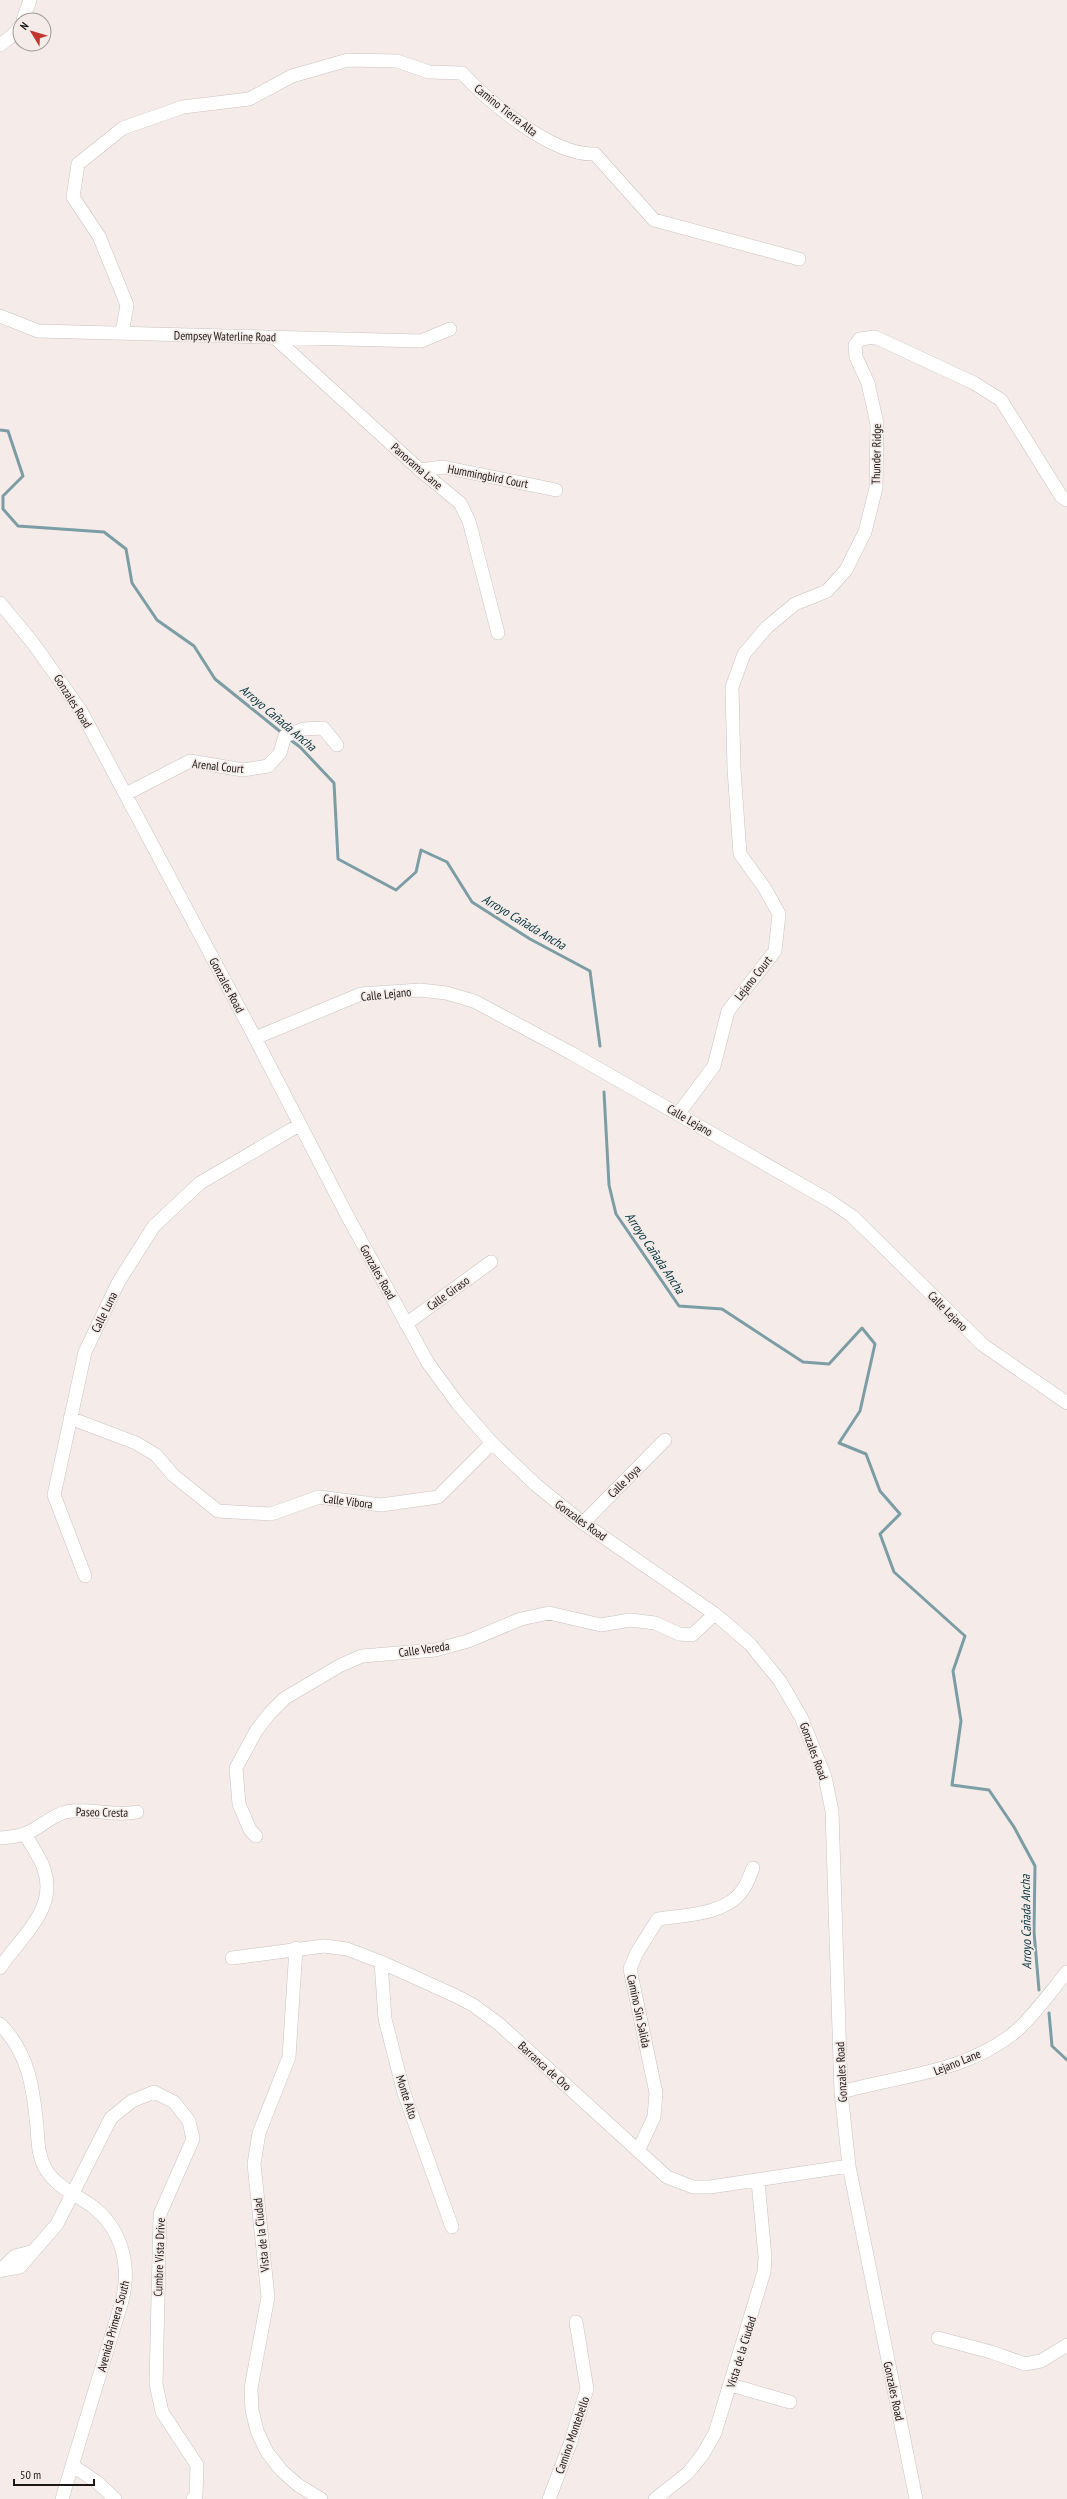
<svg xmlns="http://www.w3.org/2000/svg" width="1067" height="2499" font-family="'PT Sans Narrow',sans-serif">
<rect width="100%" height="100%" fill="#f5ece9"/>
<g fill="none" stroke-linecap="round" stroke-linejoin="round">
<path stroke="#7d9da5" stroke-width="3" d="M0 430 8 431 23 476 3 496V509L18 526 104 532 126 549 132 583 157 620 194 646 215 679 282 733
M288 738 300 747 334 783 338 859 396 890 416 872 421 850 447 862 472 902 530 939 590 971 600 1046
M604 1092 609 1185 616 1214 679 1306 722 1309 803 1362 829 1364 862 1328 875 1344 860 1411 839 1443 866 1454 880 1491 900 1514 880 1534 894 1572 965 1636 953 1671 961 1721 952 1785 989 1790 1014 1827 1035 1866 1034 1932 1039 1990
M1049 2013 1052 2046 1067 2060"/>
<defs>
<path id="minor" d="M23 20 30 0
M0 45 13 35 20 26
M0 316 38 331 421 341 450 329
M122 333 127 305 99 236 73 197 78 164 123 128 183 107 249 99 292 76 348 60 397 61 429 72 462 73C489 102 552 156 595 154L654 220 799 259
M274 337 420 470 460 503 469 521 498 633
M420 470 443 467 556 490
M0 603 33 643 81 711 252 1032 348 1217 428 1363 458 1404 492 1443 536 1485 583 1523 715 1614 750 1644 780 1681 801 1717 825 1777 832 1811 841 2092 849 2166 916 2499
M126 794 190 761 243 770 268 766 280 753 285 736 303 729 323 728 337 745
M255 1038 361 994 420 990 446 993 474 1001 571 1053 830 1201 852 1216 983 1345 1067 1403
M679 1113 714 1066 728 1011 775 951 779 914 764 887 740 854 734 769 732 687 744 654 767 627 795 604 827 591 846 570 865 532 876 488 877 424 868 383 856 357 855 345 860 339 875 337 974 383 1001 400 1061 496 1067 500
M406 1324 491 1262
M70 1418 136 1443 156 1455 173 1475 218 1511 271 1514 319 1497 381 1505 438 1497 492 1443
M583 1523 665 1440
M85 1576 54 1495 85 1352 119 1281 154 1226 200 1183 299 1125
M256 1836 250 1830 239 1804 236 1768 256 1731 270 1713 285 1698 341 1665 362 1656 435 1650 468 1641 521 1619 549 1613 601 1625 630 1620 655 1623 679 1634 692 1635 715 1614
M0 1838C11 1837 23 1836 33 1830 44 1824 53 1815 66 1812 89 1807 113 1817 137 1812
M296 1948 289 2057 259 2133 254 2164 268 2297 251 2388 252 2410 257 2431 267 2452 281 2470 298 2485 321 2499
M232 1958 324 1946 347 1949 381 1962 456 1996 473 2005 499 2024 667 2177 693 2187H710L849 2166
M381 1962 385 2019 404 2093 452 2227
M0 1968C20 1937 58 1910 44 1869 40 1857 31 1845 25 1834
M0 2024C29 2054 33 2087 37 2127 38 2141 38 2155 45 2168 56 2187 75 2194 92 2206 122 2229 131 2265 122 2301L62 2499
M841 2092C901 2075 965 2073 1015 2032 1032 2018 1052 1990 1067 1972
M638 2151 654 2117 656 2093 630 1969 636 1954 658 1919C685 1915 728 1915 744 1888 748 1882 750 1875 753 1868
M2 2270 20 2267 57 2224 111 2118 132 2101 154 2092 174 2102 189 2121 193 2139 160 2214 156 2384 162 2412 197 2465 196 2495 193 2499
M0 2271 15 2256 31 2252
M938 2338 991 2352 1025 2364 1041 2361 1067 2345
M731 2385 790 2402
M72 2465 97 2482 115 2499
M549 2499 570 2444 587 2389 576 2322
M655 2499 688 2473 703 2454 715 2433 764 2272 765 2257 758 2181"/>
</defs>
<use href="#minor" stroke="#cac2bf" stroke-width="14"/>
<use href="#minor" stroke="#fff" stroke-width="13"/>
</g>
<g text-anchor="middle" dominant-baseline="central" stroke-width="3.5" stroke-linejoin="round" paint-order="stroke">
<g font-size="12" fill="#1a1716" stroke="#f5ece9">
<text transform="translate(506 110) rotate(38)">Camino Tierra Alta</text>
<text transform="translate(225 336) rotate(1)">Dempsey Waterline Road</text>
<text transform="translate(876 454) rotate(-89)">Thunder Ridge</text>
<text transform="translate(417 466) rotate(41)">Panorama Lane</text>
<text transform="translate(488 476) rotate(11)">Hummingbird Court</text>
<text transform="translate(73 701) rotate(58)">Gonzales Road</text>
<text transform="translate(218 766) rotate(6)">Arenal Court</text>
<text transform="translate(753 978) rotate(-52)">Lejano Court</text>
<text transform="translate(227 985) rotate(62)">Gonzales Road</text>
<text transform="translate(386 994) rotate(-6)">Calle Lejano</text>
<text transform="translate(690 1120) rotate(30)">Calle Lejano</text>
<text transform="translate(378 1272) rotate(61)">Gonzales Road</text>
<text transform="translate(448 1293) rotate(-36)">Calle Giraso</text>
<text transform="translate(948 1311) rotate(45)">Calle Lejano</text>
<text transform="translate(104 1312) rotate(-64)">Calle Luna</text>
<text transform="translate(624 1481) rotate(-45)">Calle Joya</text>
<text transform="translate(348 1501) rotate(7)">Calle Vibora</text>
<text transform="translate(581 1520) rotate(36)">Gonzales Road</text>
<text transform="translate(424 1649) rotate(-8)">Calle Vereda</text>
<text transform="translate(814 1751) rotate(70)">Gonzales Road</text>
<text transform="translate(102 1812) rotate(1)">Paseo Cresta</text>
<text transform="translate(639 2011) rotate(78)">Camino Sin Salida</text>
<text transform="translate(957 2062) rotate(-22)">Lejano Lane</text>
<text transform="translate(545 2066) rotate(42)">Barranca de Oro</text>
<text transform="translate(841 2072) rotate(-93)">Gonzales Road</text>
<text transform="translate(407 2097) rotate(72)">Monte Alto</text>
<text transform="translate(261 2235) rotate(-96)">Vista de la Ciudad</text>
<text transform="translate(159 2257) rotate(-88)">Cumbre Vista Drive</text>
<text transform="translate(113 2326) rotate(-75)">Avenida Primera South</text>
<text transform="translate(741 2352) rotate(-73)">Vista de la Ciudad</text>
<text transform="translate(894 2391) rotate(78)">Gonzales Road</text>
<text transform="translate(572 2435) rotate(-71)">Camino Montebello</text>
</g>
<g font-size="13" font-style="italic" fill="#05343d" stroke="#f5ece9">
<text transform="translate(278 718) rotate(40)">Arroyo Cañada Ancha</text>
<text transform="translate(524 922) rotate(31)">Arroyo Cañada Ancha</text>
<text transform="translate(655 1253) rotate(56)">Arroyo Cañada Ancha</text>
<text transform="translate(1026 1922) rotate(-91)">Arroyo Cañada Ancha</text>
</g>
</g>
<g transform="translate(32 32) rotate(308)"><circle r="19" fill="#f5ece9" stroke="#9d9795"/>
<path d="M0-3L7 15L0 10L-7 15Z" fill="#c33530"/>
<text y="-6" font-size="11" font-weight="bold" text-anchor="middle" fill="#1a1716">N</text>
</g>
<path d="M14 2479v6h80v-6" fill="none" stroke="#1a1716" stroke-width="2"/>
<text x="20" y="2479" font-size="12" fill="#1a1716" stroke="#f5ece9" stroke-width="3" paint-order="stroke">50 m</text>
</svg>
